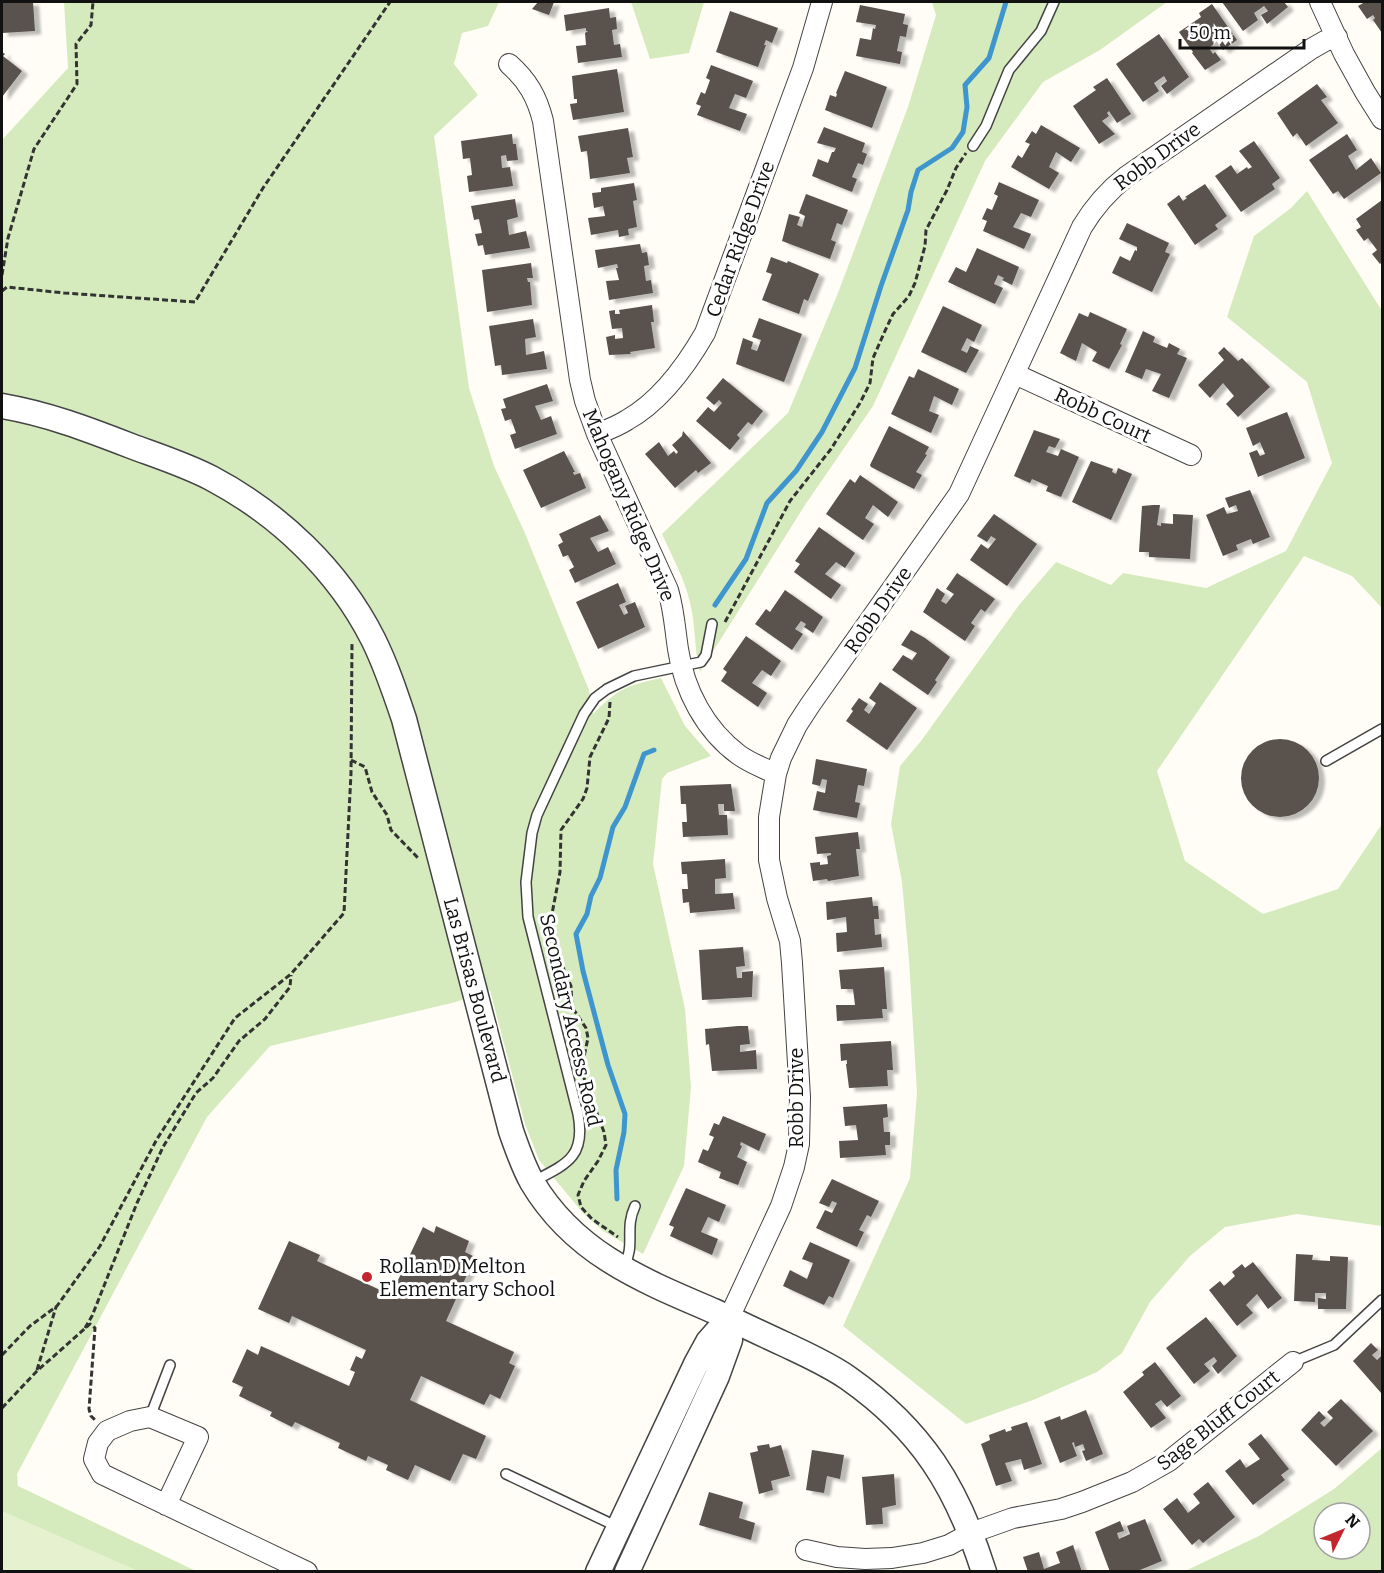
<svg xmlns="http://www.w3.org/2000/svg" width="1384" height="1573" font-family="Bitter,serif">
<defs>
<filter id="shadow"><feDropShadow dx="6" dy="3.5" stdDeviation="1.5" flood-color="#0004"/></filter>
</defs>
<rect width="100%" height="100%" fill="#fffdf5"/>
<path fill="#d5ebbd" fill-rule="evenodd" d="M64 2H499L488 26 462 33 454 64 478 95 434 136 469 388 494 466 524 531 589 690 593 714C618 689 625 686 661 678L685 726 711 756 667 773 662 779 653 864 685 1009 691 1087 684 1166 643 1254 603 1231 583 1213 539 1160 525 1124 490 990 456 1002 270 1046 207 1117 17 1474 18 1486 196 1571H2V140L68 68Z
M631 2H704L689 53 650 59Z
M932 2H1167L1100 50 1043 82 985 161 873 406 805 505 700 672C694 650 696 626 690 603 685 579 672 557 662 534L788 413 838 293 908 107 936 15Z
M1307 191 1382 311V586H1381L1382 588V608L1352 576 1304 556 1157 771 1185 861 1263 914 1338 889 1382 824V1226L1297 1214 1225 1227 1190 1256 1150 1302 1122 1353 1097 1372 1033 1400 966 1424 843 1326 910 1178 917 1093 909 960 902 882 891 824 900 766 921 741 1019 605 1056 562 1111 585 1123 573 1206 588 1286 551 1332 463 1307 382 1227 317 1254 236 1291 208Z
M1382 1448V1571H1185L1259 1536 1334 1489ZM1324 1513H1360V1549H1324Z"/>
<path fill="#e6f2cf" d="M2 1511 138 1571H2Z"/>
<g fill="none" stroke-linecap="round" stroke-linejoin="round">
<path stroke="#3f96cf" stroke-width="5" d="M715 605 746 559 767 503 796 471 822 432 855 368 881 286 908 210 911 192 918 170 952 148 963 132 967 107 965 85 989 58 1006 2
M617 1199 616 1170 624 1132 625 1114 608 1065 583 971 576 934 587 914 591 896 600 878 613 827 625 807 644 754 654 750"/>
</g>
<path fill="#5a524d" filter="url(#shadow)" d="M2 2H33L35 31 2 33Z
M538 2H554L549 15 532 9Z
M1222 2H1284L1288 7 1267 24 1261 15 1268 11 1264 6 1254 13 1258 20 1243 31Z
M1365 2H1382V33L1373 20 1375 18 1373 15 1367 19 1358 6Z
M1212 4 1237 40 1223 50 1215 38 1213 39 1215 43 1209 48 1213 54 1215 52 1221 60 1205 70 1192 53 1193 52 1179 32 1201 17 1199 13Z
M860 5 905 14 903 24 908 25 906 37 900 36 897 51 902 52 900 64 856 56 860 38 871 40 873 28 875 29 876 25 856 22Z
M609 8 610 18 616 17 617 29 612 30 614 45 620 44 622 57 578 63 576 46 586 45 585 33 588 31H586V28L566 31 564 15Z
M730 11 778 28 772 43 766 40 764 45H766L758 67 716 52Z
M1159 34 1189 77 1167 94 1161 86 1167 81 1164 76 1154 83 1159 91 1143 102 1116 64Z
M2 52 5 54 3 56 22 71 2 97Z
M711 65 753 81 746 98 735 94 729 108 747 114 740 131 697 115 701 106 696 104 701 92 705 94 710 80 706 78Z
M617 69 624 112 573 120 570 104 577 103V99H574L572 76Z
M845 71 887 87 872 128 825 110 830 95 836 97 837 94 836 93Z
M1107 78 1131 114 1117 123 1109 111 1107 113 1109 116 1102 121 1115 134 1099 144 1073 106 1096 90 1093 87Z
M1317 84 1327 97 1321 100 1338 123 1306 146 1297 133 1293 137 1277 113Z
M1041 125 1080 148 1071 162 1056 152 1049 167 1059 173 1049 189 1011 167 1018 155 1022 158 1030 144 1025 142 1032 131 1036 134Z
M824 127 865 143 862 152 867 154 863 165 858 163 852 177 857 179 852 192 812 176 818 159 828 163 832 152H834L836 148 817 143Z
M628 128 633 157 627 158 630 173 590 179 587 151 581 152 578 136Z
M512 134 513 144H516L518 160 507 161 506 155 501 156 502 168 510 167 513 186 469 192 467 176 472 175 470 158 463 159 461 141Z
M1347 134 1357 150 1348 156 1356 170 1371 158 1381 173 1344 199 1338 191 1333 194 1309 160Z
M1254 141 1280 178 1272 184 1275 189 1241 212 1215 176 1231 165 1237 174 1247 167 1248 169 1252 167 1239 151Z
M999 182 1039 200 1031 217 1021 213 1013 227 1031 234 1024 249 983 231 987 221 982 219 987 208 992 210 998 196 994 194Z
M634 183 637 200 633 201 637 227 628 229 629 235 619 237 618 230 591 235 588 218 605 216 603 206 594 208 592 193 601 192V188Z
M1205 184 1227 216 1215 225 1218 229 1195 245 1167 204 1179 195 1183 201 1187 198 1185 197Z
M806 194 848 210 842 225 837 223 831 240 836 242 830 259 782 241 789 214 800 217 797 225 802 227 805 216 799 213Z
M515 199 518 217 507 220 509 235 526 231 530 248 485 255 483 245 478 246 475 234 482 233 479 219 474 220 471 206Z
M1382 200V262L1380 264 1372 254 1377 250 1368 238 1364 241 1356 230 1361 227 1356 219Z
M1127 223 1169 243 1165 252 1170 254 1152 292 1112 273 1120 256 1130 261 1135 250 1137 251V247L1119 239Z
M640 244 642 253 647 252 649 265 644 266 646 281 651 280 653 293 609 300 606 281 619 280 616 268H618L617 264 598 268 595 250Z
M977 248 1019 267 1012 285 1002 280 1004 278 998 275 994 284 1003 288 995 304 948 282 956 267 966 272Z
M771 257 787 263 788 261 819 274 808 301 804 299 799 314 762 300 772 274 766 272Z
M531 263 533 278H527L528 282H530L532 305 487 312 482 270Z
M652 305 654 322H651L655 348 630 352 631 354 609 355 606 337 615 335V339L623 338 622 328 612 329 609 311 615 310V314H620L619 310Z
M943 306 982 325 974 342 967 338 961 350 967 353 970 346 979 350 966 373 921 352Z
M1090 312 1127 329 1120 344 1122 345 1109 369 1092 361 1097 352 1082 343 1076 361 1060 353 1079 313 1088 317Z
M759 318 802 334 784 382 736 364 743 338 753 342 751 349 757 351 761 340 752 337Z
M533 319 536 337 525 339 526 355 544 351 547 369 502 375 501 365 495 366 489 326Z
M1143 331 1155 337 1153 342 1167 348 1169 343 1180 349 1177 354 1187 358 1169 398 1152 391 1161 374 1146 369 1142 379 1125 372Z
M1224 347 1238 361 1242 358 1270 387 1238 417 1226 404 1234 396 1223 383 1210 398 1198 385 1224 360 1218 353Z
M918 369 959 389 952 405 934 396 929 411 939 415 931 433 891 414 909 376 914 378Z
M723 378 763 411 752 425 748 422 737 435 740 438 730 450 696 421 708 407 714 412 722 403 719 400 714 405 706 398Z
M547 384 553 401 535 406 541 420 551 416 557 434 515 449 510 435 516 433 511 419 505 421 501 409 506 408 503 399Z
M1287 412 1305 458 1258 477 1249 453 1257 450 1260 456 1265 454 1260 442 1253 446 1246 428Z
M889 426 929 447 925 454 927 455 916 472 922 475 914 489 871 467 870 465Z
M1034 430 1060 439 1055 448 1049 446 1046 452 1058 456 1061 449 1079 457 1061 497 1046 491 1048 486 1032 479 1030 483 1014 476Z
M683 431 711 463 698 473 696 470 675 488 645 454 659 442 668 456 674 451 676 454 678 452 672 445 682 436Z
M564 451 575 472H573L574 475 580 473 586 488 541 508 523 470Z
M1091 461 1113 469 1112 472 1116 474 1118 468 1132 474 1111 520 1072 502Z
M860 475 898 502 888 517 873 505 865 518 874 524 863 540 826 514 850 479 855 483Z
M1250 490 1270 537 1253 544 1251 539 1236 545 1238 550 1223 556 1206 515 1224 507 1227 514 1238 511 1236 505 1229 508 1225 498Z
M1153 505H1160L1157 525 1161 526V523L1173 524V514L1193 515 1190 559 1149 557V552H1139L1142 506Z
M994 514 1037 544 1007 586 970 560 981 544 988 549 996 539 991 536 987 542 977 536Z
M600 515 609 531 590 538 598 552 608 547 616 564 575 583 569 570 574 567 568 555 563 557 558 545 563 542 559 534Z
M819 527 855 553 845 568 836 562 825 574 841 585 831 599 794 572 800 564 795 561Z
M957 573 995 599 985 612 981 609 971 623 975 626 965 641 923 612 937 588 945 594 941 601 946 604 954 594 946 589Z
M618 583 626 602 619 605 624 615 628 613 625 606 635 602 645 627 598 649 576 602Z
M785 590 823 617 813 633 804 627 806 624 801 621 795 629 803 634 792 650 755 624 766 609 770 612Z
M911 630 925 638 950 657 935 680 937 682 928 695 892 670 903 655 915 662 912 660 917 653 901 645Z
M746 636 781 661 771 676 762 670 752 683 767 693 758 707 721 681 727 672 723 669Z
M880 682 917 708 887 750 846 721 853 711 851 709 859 698 868 704 864 710 869 714 876 703 869 698Z
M1241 778a39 39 0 1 1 78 0a39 39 0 1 1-78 0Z
M816 759 867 769 864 786 858 785 855 802 860 803 857 818 813 810 817 791 825 793 827 780 822 779 820 786 812 784Z
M731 784 735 811H724V804H718L719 815H727L728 835 683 837 682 822H687L686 804H681L680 786Z
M858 832 860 849H856L859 876 828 881 827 879 813 881 810 863 820 862V865L828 864 827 856 831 855V853L817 854 815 837Z
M725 859 726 878 715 879V894L733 893 735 909 690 913 689 902 683 903 682 889H688L687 874H682L681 862Z
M872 897 873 906H878L879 919H874L875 935 881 934 882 947 837 952 836 933 847 932 846 917 827 920 826 902Z
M743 947 745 966 736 967 737 978H742V972L753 971 752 997 702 1000 699 950Z
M884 967 887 1009H882L883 1018 837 1021 836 1005H855L853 989H841L839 970Z
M738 1026H748L750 1044 740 1045V1052L756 1050 757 1069 712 1071 709 1044 706 1045 705 1029Z
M891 1041 893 1070H887L888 1086 849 1088 846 1064H847V1060L841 1061 840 1044Z
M887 1104 888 1117 883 1118 884 1132H890V1145H885L886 1155 840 1158 839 1141 858 1140 856 1125 845 1126 843 1107Z
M723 1116 766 1134 759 1151 741 1142 740 1145 742 1146 737 1157 747 1162 738 1185 719 1178 721 1172 698 1162 703 1149 708 1151 714 1137 709 1135 714 1123 719 1125Z
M832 1179 879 1201 871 1217 867 1215 859 1230 864 1232 857 1247 816 1228 825 1210 832 1213 837 1203 832 1201 829 1207 819 1203Z
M686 1188 726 1205 719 1222 708 1217 701 1232 718 1239 712 1255 670 1236 674 1227 669 1225Z
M436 1226 469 1241 465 1252 475 1257 446 1321 514 1352 509 1363 515 1366 500 1399 490 1394 484 1405 421 1376 410 1400 486 1436 476 1459 463 1454 450 1481 415 1465 408 1480 386 1470 388 1465 368 1456 366 1461 338 1448 340 1443 295 1422 292 1427 270 1416 272 1412 239 1396 243 1387 232 1382 247 1349 258 1355 261 1346 349 1386 355 1372 350 1370 356 1356 362 1359 366 1350 292 1316 289 1323 258 1309 289 1241 320 1255 317 1261 391 1295 423 1227 434 1233Z
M810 1242 850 1260 833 1298 829 1296 824 1305 783 1286 790 1270 807 1279 813 1263 802 1259Z
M1296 1254 1313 1255 1312 1260 1330 1261V1256L1348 1257 1346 1309H1318V1298L1326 1299V1293H1315V1302L1294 1301Z
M1253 1262 1282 1298 1268 1309 1257 1294 1246 1305 1253 1313 1237 1326 1209 1290 1220 1281 1224 1286 1235 1276 1232 1272 1242 1264 1245 1268Z
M1206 1317 1237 1356 1218 1374 1212 1366 1217 1361 1214 1357 1204 1364 1210 1371 1194 1384 1166 1348Z
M1371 1343 1378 1350 1372 1355 1377 1360 1382 1355V1394L1353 1361Z
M1155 1362 1181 1396 1167 1407 1161 1400 1155 1404 1166 1418 1151 1428 1123 1392 1144 1375 1142 1372Z
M1341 1399 1373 1431 1336 1466 1301 1430 1319 1411 1326 1418 1320 1423 1324 1427 1333 1418 1327 1412Z
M1086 1410 1103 1454 1086 1461 1082 1451 1085 1450 1083 1444 1075 1447 1074 1442 1072 1443 1077 1456 1060 1463 1044 1422 1060 1416 1061 1420Z
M1027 1422 1042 1464 1024 1470 1021 1459 1005 1463 1012 1481 996 1486 981 1444 990 1440 989 1435 1005 1429 1006 1432 1012 1430 1011 1427Z
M1261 1434 1289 1469 1281 1475 1285 1480 1253 1505 1225 1471 1240 1459 1246 1468 1260 1459 1248 1444Z
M769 1444 770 1448 781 1445 790 1476 771 1481 773 1490 759 1494 750 1453 758 1451 757 1446Z
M812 1450 844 1455 840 1479 827 1476 824 1493 806 1490Z
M894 1474 896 1505 882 1508 883 1524 866 1525 862 1477Z
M1208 1482 1235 1517 1203 1543 1199 1539 1192 1545 1163 1509 1177 1498 1188 1513 1200 1503 1193 1494Z
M709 1492 743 1502 739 1518 755 1523 751 1540 699 1525Z
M1145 1519 1162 1561 1135 1572H1110L1095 1532 1120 1521 1124 1531 1117 1533 1119 1539 1130 1534 1127 1526Z
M1073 1545 1082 1572H1028L1023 1557 1039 1552 1044 1569 1060 1563 1056 1552Z"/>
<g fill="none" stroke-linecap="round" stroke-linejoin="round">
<defs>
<path id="service" d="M973 146 986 126 1009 70 1041 31 1054 2
M1326 761 1382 729
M532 1182C567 1164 586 1157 578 1114L528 917 526 882 532 833 537 815 584 714 595 698 607 689 634 676 701 662 706 655 712 624
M624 1267C636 1243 624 1230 635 1206
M1293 1362 1334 1345 1382 1300
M150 1417 170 1365
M506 1474 618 1527"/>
<path id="minor" d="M1320 2 1344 54 1365 92 1382 119
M509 64C528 81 537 97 543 121L580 380 585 401 597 434 668 590C674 610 675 629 678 649 684 690 705 730 739 755 750 763 764 768 776 774
M1015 374 1191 455
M597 434C607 430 618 426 627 420 661 401 686 366 705 333L803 68 822 2
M729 1318 781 1206 794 1167 799 1144 800 1097 792 963 790 941 777 898 769 860V817L776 774 781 758 797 725 810 705 959 494 1082 227C1094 207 1109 190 1127 176L1311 49 1325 41 1337 37
M166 1505 198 1437 150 1417 130 1421 107 1431 98 1443 94 1459 102 1474 307 1572
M806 1550 837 1557 865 1559 892 1558 923 1553 949 1545 971 1533 1013 1518 1061 1509 1082 1502 1132 1482 1169 1461 1293 1362"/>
<path id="tertiary" d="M2 406C48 414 87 429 131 446 158 456 186 465 211 478 279 514 338 570 373 639 386 665 395 692 404 719L511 1131C517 1148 523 1166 532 1182 574 1253 641 1280 714 1311 737 1322 760 1333 784 1344 805 1354 828 1364 848 1378 922 1430 957 1487 984 1572
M598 1572 696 1364 708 1342 729 1318
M627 1572 717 1376 730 1340 729 1318"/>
</defs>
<use href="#service" stroke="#444" stroke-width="12"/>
<use href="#minor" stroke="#444" stroke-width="22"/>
<use href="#tertiary" stroke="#444" stroke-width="27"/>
<path stroke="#333" stroke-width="3" stroke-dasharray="6 3" stroke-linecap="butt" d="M2 275 8 238 34 149 77 84 76 44 91 25 93 2
M2 291 7 287 64 293 195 302 263 188 390 2
M725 622 790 501 831 449 860 403 870 383 873 358 884 333 893 314 909 296 915 283 925 246 926 230 947 190 956 168 966 153
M610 702 609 718 590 757 587 788 583 799 561 830 560 872 551 919 552 942 571 986 572 1007 586 1028 588 1038 582 1066 584 1078 604 1132 606 1145 598 1161 584 1181 578 1195 581 1207 592 1219 618 1237
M351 760 365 767 372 792 387 815 391 830 419 859
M85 1328 92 1316 137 1203 163 1147 196 1093 213 1078 239 1041 265 1019 290 987 291 975
M2 1355 30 1326 57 1306 100 1246 157 1139 235 1018 291 974 344 913 351 773 352 643
M37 1370 56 1307
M2 1408 37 1371 90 1324 95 1328 89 1409 91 1416 95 1420"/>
<use href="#service" stroke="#fff" stroke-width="9"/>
<use href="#minor" stroke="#fff" stroke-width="20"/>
<use href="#tertiary" stroke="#fff" stroke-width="24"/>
</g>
<circle fill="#c4262e" stroke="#fff" stroke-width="2" cx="367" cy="1277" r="6"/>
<g text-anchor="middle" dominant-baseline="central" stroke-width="6" stroke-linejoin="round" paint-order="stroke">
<g font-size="20" fill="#111" stroke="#fff">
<text transform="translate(1157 156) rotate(-36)">Robb Drive</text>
<text transform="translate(740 239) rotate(-70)">Cedar Ridge Drive</text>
<text transform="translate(1103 415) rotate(25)">Robb Court</text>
<text transform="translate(629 505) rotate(67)">Mahogany Ridge Drive</text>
<text transform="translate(878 610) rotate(-55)">Robb Drive</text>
<text transform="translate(475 990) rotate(75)">Las Brisas Boulevard</text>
<text transform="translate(571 1020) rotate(77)">Secondary Access Road</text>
<text transform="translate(796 1098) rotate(-90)">Robb Drive</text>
<text transform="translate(1218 1420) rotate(-38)">Sage Bluff Court</text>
</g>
<g font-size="20" fill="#111" stroke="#fff" text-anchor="start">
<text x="379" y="1266">Rollan D Melton<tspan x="379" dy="23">Elementary School</tspan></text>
</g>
</g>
<rect width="1384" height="1573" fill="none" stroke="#111111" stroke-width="6"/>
<g transform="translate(1342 1531) rotate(47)"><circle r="28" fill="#ffffff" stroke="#a0a0a0" stroke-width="1.5"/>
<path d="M0-4.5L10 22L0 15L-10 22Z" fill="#c4262e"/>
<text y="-9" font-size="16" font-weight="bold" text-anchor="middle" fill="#111111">N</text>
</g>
<path d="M1180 39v9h124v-9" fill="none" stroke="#111111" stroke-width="3"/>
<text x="1189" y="39" font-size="18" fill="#111111" stroke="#ffffff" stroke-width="4.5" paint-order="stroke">50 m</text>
</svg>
